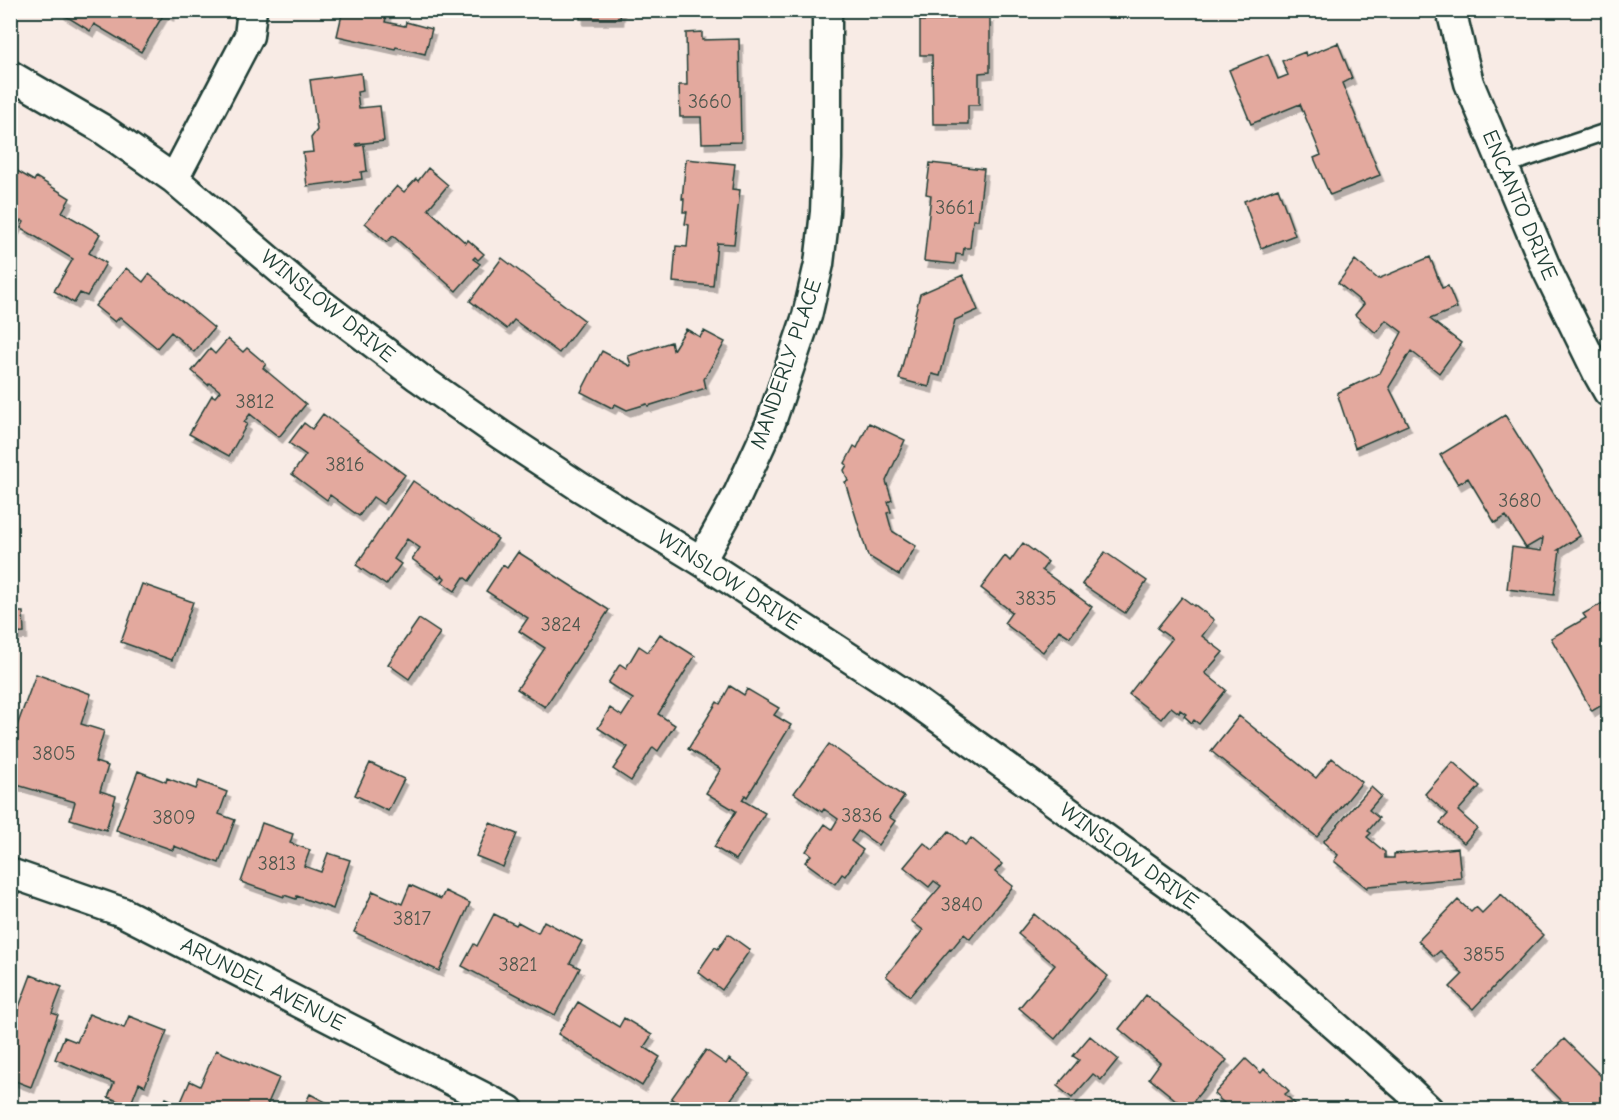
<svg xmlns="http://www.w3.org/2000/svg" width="1619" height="1120" font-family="'Comic Neue',sans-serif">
<defs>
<filter id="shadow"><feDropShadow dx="3.5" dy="6" stdDeviation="0" flood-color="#0004"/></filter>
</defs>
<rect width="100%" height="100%" fill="#f8ebe5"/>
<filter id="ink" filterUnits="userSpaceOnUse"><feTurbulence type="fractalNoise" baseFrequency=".0167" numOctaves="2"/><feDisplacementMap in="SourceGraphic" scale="12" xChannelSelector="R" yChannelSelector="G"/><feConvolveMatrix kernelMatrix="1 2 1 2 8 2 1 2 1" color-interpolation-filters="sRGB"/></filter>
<g filter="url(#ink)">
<path fill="#e3a99e" stroke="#1f3d34" stroke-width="1.5" filter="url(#shadow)" d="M62 10H173L170 15 165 12 141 52 94 24 90 31 64 15 61 12Z
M343 10H388L385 22 405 26 406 22 432 29 425 54 396 47 395 49 337 36Z
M580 10H621L620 19H580Z
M941 10H971L970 17H990V72L979 73V105H968V124H933L932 55H920V21H941Z
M702 32V40L739 39 741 142 702 143 701 117H680L679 85H687L686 33Z
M1338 43 1352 78 1342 83 1380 175 1330 195 1314 158 1321 155 1300 104 1251 124 1229 70 1268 54 1278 79 1288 75 1282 61 1305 52 1306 56Z
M361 73 363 91 357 92 359 108 380 106 384 141 356 144 357 146 364 145 367 171 361 172 362 179 307 186 303 153 313 152 311 138 317 130 310 80Z
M686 159 735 164 732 189 740 190 734 244 717 243 713 286 673 282 676 246 687 247 689 225 685 224 687 212H683L684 199H682Z
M930 163 984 169 978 220H973L970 248H964L963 255 956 254 955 264 924 261 931 195 926 194Z
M428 168 448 185 428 209 466 243 468 240 484 254 478 260 475 257 473 259 480 264 456 291 393 236 387 242 365 223 397 186 404 192 416 179 418 181Z
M14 169 34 181 36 177 70 198 62 212 100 234 89 253 106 263 87 296 80 293 74 303 54 291 73 259 21 228 24 222 21 220 10 238V176Z
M1278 188 1295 235 1261 248 1244 201Z
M1430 257 1442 288 1448 286 1457 308 1430 319 1461 343 1439 373 1411 351 1389 387 1408 425 1355 448 1337 393 1380 373 1402 332 1386 320 1376 333 1355 315 1364 304 1338 283 1355 260 1378 279Z
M502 258 584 320 559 353 514 320 507 329 470 301Z
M126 268 143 282 149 274 214 328 194 352 171 332 157 348 120 317 115 322 95 306Z
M963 275 978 310 955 320 940 376 932 374 929 387 899 379 920 294Z
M686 329 700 337 704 331 725 342 704 379 706 388 648 406 647 404 627 410 615 404 612 408 581 392 602 351 630 366 631 365 628 356 671 342 673 350Z
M228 339 243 352 247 348 266 364 263 368 306 404 279 437 250 414 244 422 247 424 229 456 189 434 212 395 215 397 220 391 210 383 208 385 192 371 210 349 215 354Z
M323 414 405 475 383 504 373 497 359 516 330 495 327 500 292 474 306 455 289 443 304 423 312 429Z
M1505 415 1580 536 1558 550H1560L1554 595 1507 589 1512 547 1541 551 1543 538 1526 548 1506 516 1495 523 1468 478 1458 484 1440 455Z
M869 423 905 440 886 481 892 500 888 502 891 512 887 513 892 531 916 546 899 575 868 556 845 482 848 481 844 470 847 465 845 463 854 446 857 448Z
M413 481 498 539 469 581 464 577 455 591 442 582 445 578 442 575 439 578 412 559 420 548 407 539 394 559 401 564 386 585 356 565Z
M1023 543 1048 562 1042 570 1092 607 1070 637 1059 630 1043 652 1004 623 1012 612 981 588 1005 556 1010 561Z
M518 552 609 610 545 707 517 689 545 648 519 631 528 618 486 591 503 565 507 568Z
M1105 552 1147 581 1125 613 1082 584Z
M142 584 193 602 172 660 121 642Z
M1182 597 1194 606 1195 605 1214 620 1202 636 1223 652 1205 673 1226 690 1199 724 1194 720 1192 723 1184 716 1186 714 1180 710 1179 713 1171 707 1161 719 1129 694 1172 639 1157 628Z
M1608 600V717L1602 705 1592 711 1551 638 1586 618 1583 614Z
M10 612H23L24 633 10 634Z
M419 619 440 633 409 679 388 664Z
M660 634 695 656 658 714 675 725 658 751 653 747 631 781 613 769 628 747 598 728 610 708 622 716 633 699 608 683 620 664 626 668 639 646 648 652Z
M36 674 91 694 81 724 104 731 95 762 108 766 100 791 116 796 106 830 70 819 75 802 10 783V745Z
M730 686 744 695 747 689 779 708 774 715 791 725 747 797 745 795 742 800 765 813 736 860 714 847 736 811 706 793 721 769 688 749 717 702 720 704Z
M1239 716 1316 778 1332 758 1362 782 1317 837 1211 751Z
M829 744 904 797 889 817 895 821 878 845 858 831 851 841 863 850 845 876 842 874 835 884 805 862 811 855 806 851 825 824 832 829 838 819 824 809 822 812 794 793Z
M1453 762 1480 786 1458 811 1477 828 1464 843 1440 823 1448 814 1425 794Z
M370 763 404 779 388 811 355 795Z
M138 771 166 782 167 778 196 789 199 781 227 792 219 814 235 820 219 863 174 846 173 850 116 830Z
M1371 787 1381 796 1369 810 1379 818 1368 831 1371 833 1367 837 1385 852V858H1394V854L1458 848 1461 878 1369 886 1367 888 1334 861 1338 855 1323 842Z
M262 823 293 834 290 843 310 850 304 866 321 872 328 853 350 860 333 909 297 896 296 899 284 895V897L241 882Z
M490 823 517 834 503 867 476 856Z
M949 831 965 845 971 838 1002 864 995 872 1013 886 970 939 964 934 951 950 950 949 910 996 886 976 923 930 911 921 941 886 934 881 929 887 904 867 924 843 933 850Z
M410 885 441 899 445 891 470 903 439 971 354 932 373 891 402 904Z
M1501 894 1543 935 1473 1009 1450 987 1463 974 1440 951 1434 956 1418 941 1458 900 1471 912 1476 907 1482 913Z
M494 914 516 925 518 922 538 933 544 921 582 941 570 963 580 968 555 1015 462 966 474 944 477 946Z
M1034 914 1108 976 1055 1039 1019 1008 1055 965 1018 934Z
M728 934 750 950 722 990 698 972 715 947 718 949Z
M31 975 62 987 52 1013 58 1015 31 1087 10 1079V1013L16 1015Z
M1146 995 1227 1060 1187 1109 1149 1078 1160 1063 1119 1029Z
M578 1002 619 1027 624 1018 652 1035 644 1047 660 1057 642 1086 558 1034Z
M89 1014 124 1028 129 1016 167 1031 145 1086 139 1083 130 1106 108 1097 114 1083 55 1059 64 1037 77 1042Z
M1090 1036 1118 1059 1101 1080 1093 1074 1072 1098 1057 1086 1079 1060 1073 1056Z
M1564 1039 1608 1083V1110H1571L1532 1071Z
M216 1050 279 1078 265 1110H161L166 1098 180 1104 190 1081 200 1086Z
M706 1050 726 1064 729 1059 750 1074 731 1099 746 1110H681L678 1107 680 1104 671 1099Z
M1246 1059 1261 1073 1264 1069 1281 1083 1289 1091 1285 1094 1301 1110H1232L1214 1094Z
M310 1094 341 1110H302Z"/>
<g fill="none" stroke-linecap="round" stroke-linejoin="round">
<defs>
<path id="service" d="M1504 166 1608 131"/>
<path id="minor" d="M1451 10 1469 83 1547 270 1599 376 1608 392
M10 75 101 128 174 179 311 296 418 377 501 435 580 487 701 561 908 696 1199 906 1405 1087 1429 1110
M174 179 249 36 252 10
M701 561 738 494 771 422 807 316 819 264 825 212 827 159V10
M10 873 122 912 509 1110"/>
</defs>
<use href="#service" stroke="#1f3d34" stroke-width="20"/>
<use href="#minor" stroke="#1f3d34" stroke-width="33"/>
<use href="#service" stroke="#fdfcf7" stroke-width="15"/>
<use href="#minor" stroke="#fdfcf7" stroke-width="28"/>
</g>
</g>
<g text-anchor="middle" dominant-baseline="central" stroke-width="4.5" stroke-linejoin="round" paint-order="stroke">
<g font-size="20" fill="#50584e">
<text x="710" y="101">3660</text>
<text x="955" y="207">3661</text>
<text x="255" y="401">3812</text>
<text x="345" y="464">3816</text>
<text x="1520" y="500">3680</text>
<text x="1036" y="598">3835</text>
<text x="561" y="624">3824</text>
<text x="54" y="753">3805</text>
<text x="862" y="815">3836</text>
<text x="174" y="817">3809</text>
<text x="277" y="863">3813</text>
<text x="962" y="904">3840</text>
<text x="412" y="918">3817</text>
<text x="1484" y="954">3855</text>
<text x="518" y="964">3821</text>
</g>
<g font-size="22" fill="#1f3d34" stroke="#fdfcf7">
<text transform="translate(1520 205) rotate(67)">ENCANTO DRIVE</text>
<text transform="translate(328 306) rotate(39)">WINSLOW DRIVE</text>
<text transform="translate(786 364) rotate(-71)">MANDERLY PLACE</text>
<text transform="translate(729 580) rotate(33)">WINSLOW DRIVE</text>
<text transform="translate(1129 856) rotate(36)">WINSLOW DRIVE</text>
<text transform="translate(263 984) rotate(27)">ARUNDEL AVENUE</text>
</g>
</g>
<rect width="1619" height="1120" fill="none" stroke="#fdfcf7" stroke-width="36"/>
<rect x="18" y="18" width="1583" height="1084" fill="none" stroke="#1f3d34" stroke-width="2" filter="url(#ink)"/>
</svg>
